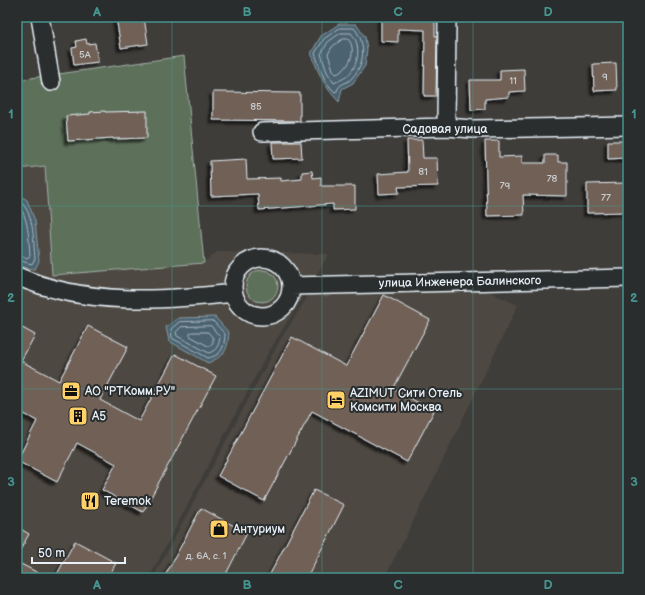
<svg xmlns="http://www.w3.org/2000/svg" width="645" height="595" font-family="'Balsamiq Sans',sans-serif">
<defs>
<filter id="shadow"><feDropShadow dx="-3.5" dy="3.5" stdDeviation="1" flood-color="#0009"/></filter>
</defs>
<rect width="100%" height="100%" fill="#3f3d3a"/>
<filter id="ink" filterUnits="userSpaceOnUse"><feTurbulence type="fractalNoise" baseFrequency=".025" numOctaves="2"/><feDisplacementMap in="SourceGraphic" scale="8" xChannelSelector="R" yChannelSelector="G"/><feConvolveMatrix kernelMatrix="1 2 1 2 8 2 1 2 1" color-interpolation-filters="sRGB"/></filter>
<g filter="url(#ink)">
<path fill="#4d4842" d="M45 166 203 263 217 252 329 254 265 358 149 578H17V169Z
M483 289 518 305 406 536 384 578H153L279 342 308 296Z"/>
<path fill="#5d705a" stroke="#a2b0a9" d="M184 56 204 263 52 275 45 166 17 169V80Z
M246 286a16 16 0 1 1 32 0a16 16 0 1 1-32 0Z"/>
<path fill="#4c6370" stroke="#8a9ca6" d="M339 24H356L365 37 367 49 365 66 353 83 342 89 339 102C323 85 319 74 311 53L321 36Z
M17 194 27 200 35 221 39 261 35 269 27 268 17 264Z
M215 317 229 333C227 351 226 355 208 363L169 341 166 327 178 318Z"/>
<g fill="none" stroke-linecap="round" stroke-linejoin="round">
<path stroke="#aab8c2" stroke-width="1" d="M340 28H354C367 44 365 65 351 79 346 84 339 83 337 91L335 92C324 83 319 66 315 53L324 39Z
M341 33H351C362 45 359 67 346 77 343 79 338 81 334 83L327 72 321 54 328 42Z
M343 39H348C358 50 349 70 336 74L333 70 328 54 332 47Z
M17 199C35 210 33 240 35 259L32 264 17 260
M17 205C29 213 29 243 30 256L27 258 17 255
M213 321 225 334C224 348 222 355 208 358L172 338 171 329 179 322Z
M211 326 220 337C219 345 217 350 209 353L177 336 176 332 181 327Z
M192 332H208L213 338V342L210 346H208L190 336V334Z"/>
</g>
<path fill="#6f6156" stroke="#e8f1f8" filter="url(#shadow)" d="M116 17H144L148 44 121 48Z
M381 17H435V36H437L436 96H424L425 30 398 29V42L381 41Z
M86 39 87 44 95 43 98 62 74 65 72 48 77 47 76 41Z
M616 63 617 90 594 91 593 64Z
M524 69 525 91 509 92V97L485 99V109L471 110 470 80H500V70Z
M213 92 300 93V121L213 120Z
M105 111V112L147 111V138L113 139V138L68 141 66 116 90 114V112Z
M407 140H422L423 158H437L438 186 398 187 399 193 379 194 378 174 408 172Z
M485 141H499V157L522 156V163H545V155H558V162H567V196L523 195 524 215 487 216Z
M608 141H628V158L608 159Z
M272 142H301L302 158 273 159Z
M246 159 247 179 281 178V181L302 179V172L312 171 313 178 321 177V186H355V209L333 210V204L259 210 258 194 211 196 210 161Z
M625 183V212L587 213V184Z
M384 295 430 320 393 389 434 411 407 462 312 411 264 501 218 476 292 337 346 366Z
M17 325 35 335 21 361 59 381 88 326 128 347 100 400 139 421 175 354 216 376 143 512 102 490 116 464 77 443 57 482 17 461 37 421 17 410Z
M314 490 344 505 307 578H268Z
M201 508 247 533 224 578H164Z
M17 527 29 534 17 556Z
M75 541 116 563 108 578H55Z
M17 562 48 578H17Z"/>
<g fill="none" stroke-linecap="round" stroke-linejoin="round">
<defs>
<path id="minor" d="M40 17 51 82
M446 127 447 17
M262 132 446 127 473 129 628 126
M233 287a29 29 0 1 1 58 0a29 29 0 1 1-58 0Z
M17 276C84 306 162 301 233 293
M291 286 628 278"/>
</defs>
<use href="#minor" stroke="#e8f1f8" stroke-width="20"/>
<use href="#minor" stroke="#2a2d2e" stroke-width="17"/>
</g>
</g>
<path fill="none" stroke="#459590" stroke-width="1" stroke-opacity="0.55" d="M172 17V578M322 17V578M473 17V578M17 206H628M17 389H628"/>
<defs>
<symbol id="office-square" viewBox="-11 -11 22 22"><rect x="-9" y="-9" width="18" height="18" rx="4" fill="#ffd166" stroke="#2a2d2e"/><path d="M-6-3h4V-5.5h4V-3h4V5H-6ZM-1-4.5V-3h2v-1.5ZM-6 0V1H6V0Z" fill="#111"/></symbol>
<symbol id="hotel-square" viewBox="-11 -11 22 22"><rect x="-9" y="-9" width="18" height="18" rx="4" fill="#ffd166" stroke="#2a2d2e"/><path d="M-6-4.5h1.5V1H6V5H4.5V3h-9V5H-6ZM-4 0a1.8 1.8 0 1 1 3.6 0ZM.5 0V-2.5h3Q6-2.5 6 0Z" fill="#111"/></symbol>
<symbol id="building-square" viewBox="-11 -11 22 22"><rect x="-9" y="-9" width="18" height="18" rx="4" fill="#ffd166" stroke="#2a2d2e"/><path d="M-4-6H4V6H1V3H-1V6H-4ZM-2.5-4.3h1.7v1.8h-1.7ZM.8-4.3h1.7v1.8H.8ZM-2.5-1h1.7V.8h-1.7ZM.8-1h1.7V.8H.8Z" fill="#111"/></symbol>
<symbol id="restaurant-square" viewBox="-11 -11 22 22"><rect x="-9" y="-9" width="18" height="18" rx="4" fill="#ffd166" stroke="#2a2d2e"/><path d="M-5-6h1v4h1v-4h1v4h1v-4h1v5L-1.5 .5V6h-2V.5L-5-1ZM5-6V6H3V1.5H1.5Q1.5-4 5-6Z" fill="#111"/></symbol>
<symbol id="shop-square" viewBox="-11 -11 22 22"><rect x="-9" y="-9" width="18" height="18" rx="4" fill="#ffd166" stroke="#2a2d2e"/><path d="M-5-2.5h2.3a2.7 3.5 0 0 1 5.4 0H5L5.5 6h-11ZM-1.5-2.5h3a1.5 2.3 0 0 0-3 0Z" fill="#111"/></symbol>
</defs>
<g fill-rule="evenodd">
<use href="#office-square" x="60" y="380" width="22" height="22"/>
<use href="#hotel-square" x="325" y="389" width="22" height="22"/>
<use href="#building-square" x="67" y="405" width="22" height="22"/>
<use href="#restaurant-square" x="79" y="490" width="22" height="22"/>
<use href="#shop-square" x="208" y="518" width="22" height="22"/>
</g>
<g text-anchor="middle" dominant-baseline="central" stroke-width="4" stroke-linejoin="round" paint-order="stroke">
<g font-size="10" fill="#cacdd0">
<text x="85" y="55">5А</text>
<text x="605" y="77">9</text>
<text x="513" y="81">11</text>
<text x="256" y="107">85</text>
<text x="423" y="172">81</text>
<text x="552" y="179">78</text>
<text x="505" y="186">79</text>
<text x="606" y="198">77</text>
<text x="206" y="556">д. 6А, с. 1</text>
</g>
<g font-size="12" fill="#e8f1f8" stroke="#2a2d2e">
<text x="445" y="129">Садовая улица</text>
<text transform="translate(460 282) rotate(-1)">улица Инженера Балинского</text>
</g>
<g font-size="12" fill="#e8f1f8" stroke="#2a2d2e" text-anchor="start">
<text x="85" y="391">АО "РТКомм.РУ"</text>
<text x="350" y="393">AZIMUT Сити Отель<tspan x="350" dy="14">Комсити Москва</tspan></text>
<text x="92" y="416">А5</text>
<text x="104" y="501">Teremok</text>
<text x="233" y="529">Антуриум</text>
</g>
</g>
<rect width="645" height="595" fill="none" stroke="#2a2d2e" stroke-width="44"/>
<path d="M32 557v6h93v-6" fill="none" stroke="#e8f1f8" stroke-width="2"/>
<text x="38" y="557" font-size="12" fill="#e8f1f8" stroke="#2a2d2e" stroke-width="3" paint-order="stroke">50 m</text>
<rect x="22" y="22" width="601" height="551" fill="none" stroke="#459590" stroke-width="1.5"/>
<g font-size="13" text-anchor="middle" font-weight="bold" fill="#459590">
<text x="97" y="16">A</text>
<text x="247" y="16">B</text>
<text x="398" y="16">C</text>
<text x="548" y="16">D</text>
<text x="11" y="118">1</text>
<text x="634" y="118">1</text>
<text x="11" y="302">2</text>
<text x="634" y="302">2</text>
<text x="11" y="486">3</text>
<text x="634" y="486">3</text>
<text x="97" y="589">A</text>
<text x="247" y="589">B</text>
<text x="398" y="589">C</text>
<text x="548" y="589">D</text>
</g>
</svg>
